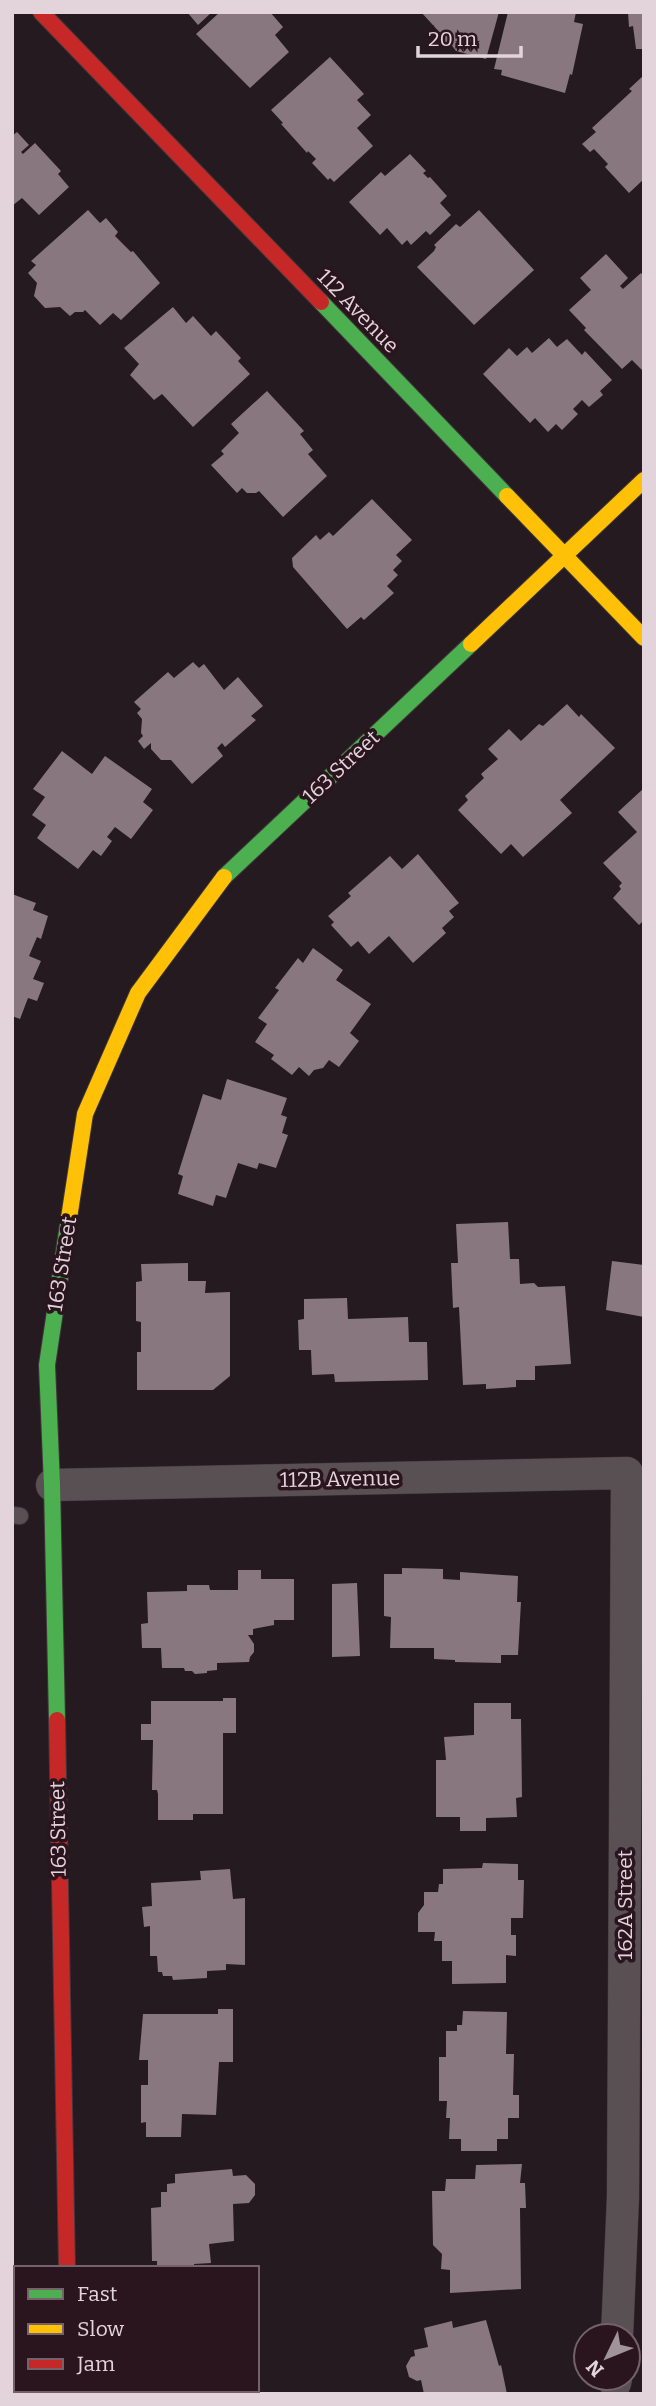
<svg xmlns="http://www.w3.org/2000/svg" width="656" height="2406" font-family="Bitter,serif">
<rect width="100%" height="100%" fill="#251a1f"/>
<path fill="#89777f" d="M187 12H212L198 25Z
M220 12H270L283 27 275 35 289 52 250 88 196 34Z
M421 12H499L486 59 456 51 450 43 441 42 442 35Z
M508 12H576L574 22 583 24 572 75 570 74 565 93 501 75 502 70 494 69Z
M628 12H644V49H636L633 26 629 27Z
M330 57 364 94 357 100 371 115 357 128 373 146 334 182 330 178 328 180 312 163 316 159 308 151 307 153 281 124 283 123 271 110Z
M644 75V179L629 193 605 167 608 164 594 149 590 152 582 144 596 132 592 128 632 91 629 89Z
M17 132 29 145 21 152 23 154 35 143 61 171 58 174 69 187 39 215 22 198 12 206V136Z
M410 154 426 171 423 173 428 178 430 177 447 196 440 203 451 215 430 235 426 231 411 245 407 240 402 245 387 228 380 235 349 202 381 172 385 176Z
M88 210 100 223 106 218 118 232 115 236 131 252 133 251 160 283 121 320 113 313 100 325 85 310 83 312H75L70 316 60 307 45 308 34 296 37 283 28 273 36 265 31 261Z
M479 210 534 270 474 325 417 267 434 251 436 247 434 245 456 224 460 227Z
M606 254 628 278 620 286 623 289 641 273 644 276V372L632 360 622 369 584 330 586 328 569 310 591 290 580 278Z
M173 307 186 323 193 316 211 336 216 331 241 358 238 361 250 374 193 427 162 394 154 400 130 375 139 364 124 348Z
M549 338 557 347 567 339 582 355 585 351 612 380 600 391 603 395 589 407 582 400 573 409 578 414 562 430 556 424 548 432 535 418 530 423 483 374 509 348 517 356 527 347 532 353Z
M267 391 304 431 300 434 313 450 308 454 327 476 283 517 259 491 256 493H247L242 488 237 493 211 465 224 454 221 451 239 433 231 424Z
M372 499 412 540 396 555 402 561 393 570 398 575 387 586 394 593 364 620 361 617 347 629 293 567 292 558 316 535 320 540 329 532 333 536Z
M193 662 199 668 204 664 224 690 238 677 263 706 251 716 256 720 225 747 222 743 217 748 223 756 192 784 171 760H161L151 749V743L144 749 138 741 143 736 141 733 142 719 137 713 141 709 134 702 168 672 174 678Z
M567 704 579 717 581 714 615 748 560 800 572 813 523 857 511 844 501 854 458 810 468 800 465 796 484 778 481 774 498 759 488 749 509 729 521 741 539 724 543 726Z
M62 751 92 774 105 756 152 789 143 802 153 810 131 839 115 827 107 837 112 841 101 856 93 850 78 869 37 838 46 825 32 815 45 797 33 789Z
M644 788V920L639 925 613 898 621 889 619 886 622 883 603 863 637 832 618 812Z
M418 854 459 903 449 911 454 917 442 928 446 933 413 963 389 936 369 954 358 941 351 947 331 925 334 922 328 916 351 896 348 893 390 856 402 869Z
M12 894 36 903 33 910 48 916 41 939 37 937 29 956 41 961 33 979 44 983 37 1001 28 998 20 1019 12 1016Z
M313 948 343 970 336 980 371 1004 350 1033 359 1041 339 1067 329 1060 323 1068 314 1070 309 1076 299 1067 292 1075 271 1059 274 1055 255 1042 267 1024 258 1018 279 990 275 988 298 958 303 963Z
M227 1079 287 1098 281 1115 287 1117 282 1133 288 1135 276 1168 259 1163 257 1169 238 1163 226 1198 216 1195 213 1206 178 1194 183 1176 178 1174 203 1094 221 1100Z
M508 1222 510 1259H519L520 1284 534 1283 538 1287 565 1286 571 1364 535 1366V1380H516V1387L486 1389V1384L463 1385 459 1307 453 1308 451 1263H458L456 1224Z
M612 1261 644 1265V1317L606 1310Z
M188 1263V1281H206L205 1293 230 1292V1376L213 1390H137V1352H141V1322L136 1321V1282L142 1281 141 1264Z
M347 1298 348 1319 408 1317 409 1342H427L428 1380 335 1382 334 1374 312 1375 311 1350H299L298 1320 304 1319V1299Z
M402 1568 443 1569V1579L460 1580V1572L518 1576 517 1602H521L518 1655H501V1663L455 1662V1660L434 1659V1648H390L391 1617 384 1616V1574H402Z
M238 1570H261V1579H294V1620H274V1625L253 1629V1635H248L254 1644V1652L250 1657 249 1662 217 1663V1670L207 1671V1673L195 1674 192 1671H185L184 1668H162L161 1648H142L141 1624 148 1623 147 1592 187 1591V1585H209L210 1590H238Z
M357 1583 360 1656 332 1657V1584Z
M223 1698H236V1733H223V1814H193V1820H158V1794L157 1790H152L153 1740H141V1724H151V1701H223Z
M474 1703H511V1719H521L522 1797 516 1798 517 1817 486 1818V1831H460V1817H436V1760H446L444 1737 474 1735Z
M483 1863 518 1864V1880H524L523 1918H511V1935H516V1956L506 1955V1983L452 1984V1961H442V1941H434L435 1932H418V1913L424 1905V1892H438L439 1884H443V1869L482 1868Z
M230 1869 233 1899 245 1898V1965L226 1964V1970L207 1971V1978L173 1980 172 1976H163L162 1972H158L157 1956H150V1926L144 1927 142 1907 152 1906 151 1883 201 1880 200 1871Z
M218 2009H233V2062H219L216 2115 182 2114 181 2137H146V2122L141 2123V2085H148V2060H139L143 2014H218Z
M463 2011 507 2012 506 2054H514L513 2095H519V2118H508V2139H497V2151H461V2139H449L450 2118H446L447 2101H439V2057H446V2031H457V2025H462Z
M522 2164 520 2183H525L526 2208H520L521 2289 450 2293V2270L441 2269 442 2254 433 2245 432 2191H445L446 2179H475L476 2165Z
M232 2169 233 2176 246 2175 255 2184V2195L249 2203 233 2204 234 2241 209 2244 211 2263 194 2264V2268H157V2261H152L151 2208 161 2207V2192H167V2184L175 2183V2174Z
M486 2320 499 2366 501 2365 507 2394H424L421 2380 417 2381 409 2377 406 2366 411 2357 415 2356 414 2350 428 2347 424 2328 452 2321 453 2328Z
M156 2390H209V2394H156Z"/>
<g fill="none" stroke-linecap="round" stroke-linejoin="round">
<defs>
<path id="lane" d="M12 1515 20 1516"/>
<path id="street" d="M52 1485 627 1473 623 2197 617 2336
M615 2383 616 2378
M69 2390V2394"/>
<path id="fast" d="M321 302 507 496
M224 877 471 644
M57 1720 52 1485 47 1365 69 1218"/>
<path id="slow" d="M507 496 644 638
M471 644 644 480
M69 1218 85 1114 138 993 224 877"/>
<path id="jam" d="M41 12 321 302
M57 1720 67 2268"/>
</defs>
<use href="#lane" stroke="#40373b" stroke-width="18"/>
<use href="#street" stroke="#40373b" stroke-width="33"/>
<use href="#fast" stroke="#40373b" stroke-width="18"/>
<use href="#slow" stroke="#40373b" stroke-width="18"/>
<use href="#jam" stroke="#40373b" stroke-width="18"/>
<use href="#lane" stroke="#595054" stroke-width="16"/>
<use href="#street" stroke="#595054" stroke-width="32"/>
<use href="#fast" stroke="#4caf50" stroke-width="16"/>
<use href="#slow" stroke="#ffc107" stroke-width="16"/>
<use href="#jam" stroke="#c62828" stroke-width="16"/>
</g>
<g text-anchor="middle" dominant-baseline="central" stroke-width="7" stroke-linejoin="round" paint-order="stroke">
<g font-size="21" fill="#e2d4da" stroke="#2a151f">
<text transform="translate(358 311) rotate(46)">112 Avenue</text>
<text transform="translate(341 767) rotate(-43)">163 Street</text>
<text transform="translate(62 1264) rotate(-81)">163 Street</text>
<text transform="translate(340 1479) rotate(-1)">112B Avenue</text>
<text transform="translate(58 1829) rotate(-91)">163 Street</text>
<text transform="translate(625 1905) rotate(-90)">162A Street</text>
</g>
</g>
<rect width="656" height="2406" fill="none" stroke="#e2d4da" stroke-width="28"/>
<rect x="14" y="2266" width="245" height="126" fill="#2a151f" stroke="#74616a" stroke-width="2"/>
<rect x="28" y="2289" width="35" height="10" fill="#4caf50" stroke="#74616a" stroke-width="2"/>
<text x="77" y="2301" font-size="21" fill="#e2d4da">Fast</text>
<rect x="28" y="2324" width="35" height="10" fill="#ffc107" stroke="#74616a" stroke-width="2"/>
<text x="77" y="2336" font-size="21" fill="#e2d4da">Slow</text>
<rect x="28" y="2359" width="35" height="10" fill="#c62828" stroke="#74616a" stroke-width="2"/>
<text x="77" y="2371" font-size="21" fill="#e2d4da">Jam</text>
<g transform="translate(607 2357) rotate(227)"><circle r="33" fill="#2a151f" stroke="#74616a" stroke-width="2"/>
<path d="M0-5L12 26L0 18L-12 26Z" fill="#a09399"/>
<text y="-10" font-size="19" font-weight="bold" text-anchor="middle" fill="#e2d4da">N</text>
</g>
<path d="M418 46v10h103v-10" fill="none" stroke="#e2d4da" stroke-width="3.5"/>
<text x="428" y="46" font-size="21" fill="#e2d4da" stroke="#2a151f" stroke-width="5" paint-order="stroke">20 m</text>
</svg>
